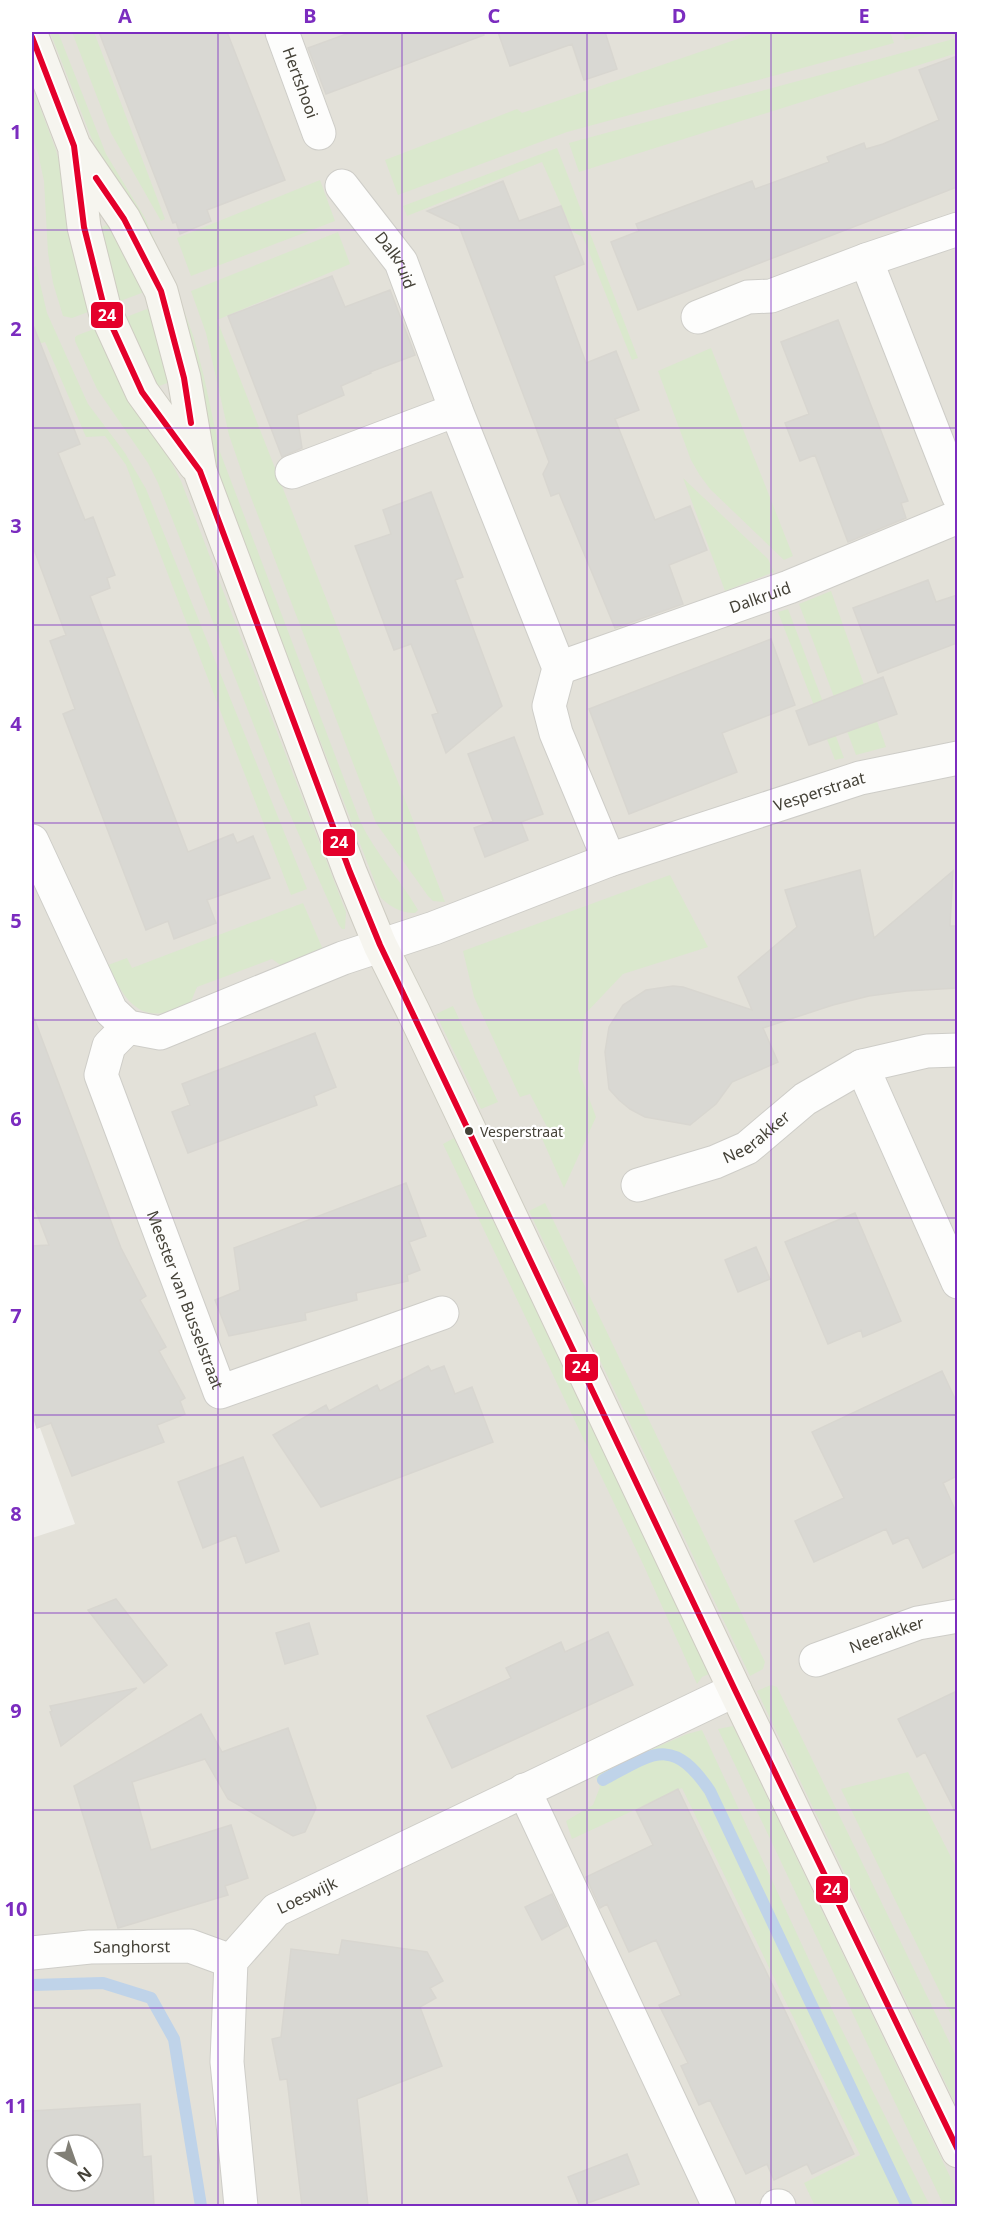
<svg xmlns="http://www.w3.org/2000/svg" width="989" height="2238" font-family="'Noto Sans',sans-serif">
<rect width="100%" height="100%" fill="#f0efea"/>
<path fill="#e3e1d9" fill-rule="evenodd" d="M32 32H957V2206H32V1538L75 1524 32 1406ZM57 2145H93V2181H57Z"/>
<path fill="#dae8cd" d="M50 32H58L106 154 145 218 171 278 106 168 91 137Z
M72 32H94L165 219 161 221 111 133Z
M758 32H890L894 43 567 132 398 195 385 160 517 109 522 113Z
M903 32H938L905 40Z
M957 38V53L579 172 569 143Z
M32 86 56 150 96 309 72 318 63 316 53 283 48 253 44 181 38 153 32 137Z
M557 148 568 176 638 358 632 360 583 237 573 232 542 162 407 216 403 206Z
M320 180 335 221 191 276 177 238Z
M115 222 147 291 115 303 94 230Z
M338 232 350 264 217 320 445 902 433 901 428 896 376 823 247 487 229 435 206 333 191 291Z
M36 266 47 313 88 404 125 453 146 489 307 889 291 895 126 465 105 436 86 437 45 342 32 346V268Z
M181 303 194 338 204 377 220 452 360 821C375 853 400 879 418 910L415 913C401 913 391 907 381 898L212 461Z
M152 307 175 380 154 388 121 319Z
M102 326 181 481 346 912 345 929H342L339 925 281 794 158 483 148 463 97 389 75 341V337L78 335Z
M711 348 793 556 784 560 710 489 699 474 691 460 658 371Z
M683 478 768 559 774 572 725 591Z
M831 591 886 747 856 755 799 604Z
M788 609 844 758 835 760 778 612Z
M670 875 708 947 623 974 585 1014 578 1069 596 1117 564 1188 540 1134 548 1129 530 1094 520 1097 474 997 463 951Z
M303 903 324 952 286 969 272 959 197 987 190 1004C181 1007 172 1012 163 1013 132 1018 119 988 108 965L127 958 132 968Z
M453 1006 498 1102 481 1109 436 1014Z
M454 1138 709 1674 702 1677 697 1684 643 1564 443 1144Z
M545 1203 765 1662 763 1669 750 1676 529 1211Z
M771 1685 777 1687 957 2058V2107L757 1691Z
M733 1726 957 2191V2206H944L718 1729Z
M702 1730 837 2020 930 2206H815L804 2183 860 2155 682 1788 572 1839 566 1821 593 1805 600 1787 594 1774 687 1734Z
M908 1772 957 1869V2027L841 1789Z"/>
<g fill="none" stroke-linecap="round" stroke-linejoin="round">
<path stroke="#bfd3e9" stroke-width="12" d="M603 1780C653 1753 672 1735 710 1791L907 2206
M32 1985 103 1983 151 1998 174 2039 201 2206"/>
</g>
<path fill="#d9d8d3" stroke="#d8d6d0" stroke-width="1.5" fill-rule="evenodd" d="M99 32H227L285 180 207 210 211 221 180 234 176 222 173 223Z
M352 32H483L484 35 326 94 308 48Z
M498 32H605L617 69 584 80 572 44 510 66Z
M957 56V187L638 310 611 242 639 231 636 224 752 181 755 189 829 162 827 157 864 143 866 149 883 144 939 120 919 70Z
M503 181 519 221 561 206 584 264 554 276 586 363 616 351 639 410 615 419 655 520 690 506 707 550 669 565 683 604 615 628 559 493 551 496 543 474 549 462 459 226 427 211Z
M332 276 345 307 390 290 415 355 370 372 371 373 341 386 344 395 297 415 302 448 282 457 228 316Z
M838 320 908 501 901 503 906 518 848 542 815 455 800 461 785 423 809 414 781 342Z
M32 325H33L80 444 58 453 85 520 93 517 115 575 107 578 110 588 90 596 188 852 233 834 237 843 253 836 270 878 207 900 216 923 174 939 168 921 146 930 63 714 75 709 50 641 66 635 32 544Z
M431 492 463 577 455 580 502 706 446 753 432 715 438 713 411 644 394 650 355 546 391 534 383 510Z
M928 580 936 602 957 595V643L878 673 853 608Z
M771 639 795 705 722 733 737 772 629 814 589 709Z
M883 677 897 714 809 745 796 711Z
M514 737 543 814 521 822 528 840 485 857 474 828 493 821 468 754Z
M860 870 874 938 953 871 950 926H957V988L906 991 869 996 833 1005 763 1028 778 1062 732 1082 716 1104 690 1125 645 1117 630 1109 619 1100 609 1089 605 1052 609 1027 623 1005 646 990 673 986 683 987 752 1010 738 977 797 927 785 890Z
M32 1018H34L121 1248 146 1296 140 1300 166 1347 159 1351 185 1398 180 1401 185 1414 157 1425 164 1442 72 1476 51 1423 37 1428 32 1412V1246L49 1245 32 1201Z
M315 1033 336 1087 314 1096 317 1105 188 1153 172 1112 190 1105 182 1084Z
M406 1183 426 1236 409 1242 420 1270 407 1275 408 1281 356 1293 357 1300 305 1313 306 1320 229 1336 215 1300 240 1290 234 1248Z
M855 1213 901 1321 863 1337 861 1330 828 1344 785 1242Z
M756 1247 770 1279 738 1292 725 1260Z
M428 1366 431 1371 444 1366 455 1394 472 1387 493 1442 321 1507 273 1435 326 1405 329 1411 377 1385 380 1391Z
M942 1371 957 1403V1476L943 1483 957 1514V1551L923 1568 908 1537 893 1544 886 1529 814 1562 795 1521 844 1498 812 1432Z
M243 1457 279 1551 246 1563 236 1535 203 1548 178 1482Z
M116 1599 167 1665 144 1683 88 1610Z
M309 1623 318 1654 285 1664 276 1633Z
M608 1632 633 1685 452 1768 427 1716 511 1678 506 1668 561 1642 565 1652Z
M137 1688 61 1746 50 1712 52 1711 50 1706Z
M957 1691V1815L925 1752 917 1757 898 1719Z
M201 1714 222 1752 288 1728 316 1808 305 1832 293 1836 228 1799 205 1759 132 1782 151 1850 231 1825 248 1878 225 1886 228 1895 118 1928 74 1786Z
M678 1789 854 2154 812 2174 807 2164 774 2180 767 2164 746 2174 710 2100 699 2105 681 2066 688 2063 659 2005 681 1995 656 1940 629 1952 607 1904 600 1908 586 1877 653 1845 636 1810Z
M552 1894 567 1926 542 1940 525 1907Z
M342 1940 427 1952 443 1981 430 1988 436 1998 420 2007 442 2066 357 2099 368 2206H302L287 2079 280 2080 272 2039 281 2037 291 1949 339 1955Z
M140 2104 143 2157 151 2156 154 2206H32V2111ZM57 2145H93V2181H57Z
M627 2154 639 2184 580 2206 568 2177Z"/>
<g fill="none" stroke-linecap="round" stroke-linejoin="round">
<defs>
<g id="street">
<path id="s1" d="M282 32 319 133"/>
<path id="s2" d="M342 186 401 262 456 410 559 668 549 706 556 733 609 860"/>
<path d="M866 260 958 495"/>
<path d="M698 317 748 297 771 296 866 260 958 229"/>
<path d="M292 472 456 410"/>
<path id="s3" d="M559 668 789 587 958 517"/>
<path id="s4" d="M32 841 111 1011 128 1027 160 1033 343 958 434 928 609 860 860 778 958 758"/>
<path id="s5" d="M128 1027 109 1046 101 1075 220 1392 442 1313"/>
<path d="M862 1066 958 1282"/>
<path id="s6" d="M638 1185 715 1162 747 1148 805 1099 862 1066 927 1051 958 1050"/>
<path id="s7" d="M816 1660 918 1623 958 1616"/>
<path d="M524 1790 719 2206"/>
<path id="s8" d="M32 1953 90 1947 190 1946 231 1961"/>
<path id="s9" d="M241 2206 227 2062 231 1961 276 1910 735 1690"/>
<path d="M777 2206H779"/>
</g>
<path id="secondary" d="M32 37 74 146 124 219 161 291 184 378 200 471 350 872 380 945 414 1013 735 1690 958 2151
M75 152 84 227 105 311 142 392 195 465"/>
</defs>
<use href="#street" stroke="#cecdc8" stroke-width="35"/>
<use href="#secondary" stroke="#ceccc2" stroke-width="35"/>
<use href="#street" stroke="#fdfdfc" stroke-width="33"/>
<use href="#secondary" stroke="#f6f5ef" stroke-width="33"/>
<defs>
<path id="bus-1" d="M32 37 74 146 84 227 105 311 142 392 200 471 350 872 380 945 735 1690 958 2150
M96 178 124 219 161 291 184 378 191 423"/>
</defs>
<use href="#bus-1" stroke="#fff" stroke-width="10"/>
<use href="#bus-1" stroke="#e4002b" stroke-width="6"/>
</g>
<path fill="none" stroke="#7b2cbf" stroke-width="1.5" stroke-opacity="0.55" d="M218 32V2206M402 32V2206M587 32V2206M771 32V2206M32 230H958M32 428H958M32 625H958M32 823H958M32 1020H958M32 1218H958M32 1415H958M32 1613H958M32 1810H958M32 2008H958"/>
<circle fill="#454238" stroke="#fff" stroke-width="2" cx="469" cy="1131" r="5"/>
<g text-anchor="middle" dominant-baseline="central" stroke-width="4.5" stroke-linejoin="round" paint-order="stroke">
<g font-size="14" fill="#454238" stroke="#fff" text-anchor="start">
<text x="480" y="1131">Vesperstraat</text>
</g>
<g font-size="16" fill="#454238" stroke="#fff">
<text stroke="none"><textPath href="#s1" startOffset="54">Hertshooi</textPath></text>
<text stroke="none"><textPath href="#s2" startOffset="92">Dalkruid</textPath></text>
<text stroke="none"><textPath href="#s3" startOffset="213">Dalkruid</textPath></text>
<text stroke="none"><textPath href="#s4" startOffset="946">Vesperstraat</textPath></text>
<text stroke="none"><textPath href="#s6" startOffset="129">Neerakker</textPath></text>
<text stroke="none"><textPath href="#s5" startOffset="297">Meester van Busselstraat</textPath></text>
<text stroke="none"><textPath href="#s7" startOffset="75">Neerakker</textPath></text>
<text stroke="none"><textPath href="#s9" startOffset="348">Loeswijk</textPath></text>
<text stroke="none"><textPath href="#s8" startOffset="100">Sanghorst</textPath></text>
</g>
</g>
<g stroke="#fff" stroke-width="2">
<rect x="90" y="301" width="34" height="28" rx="6" fill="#e4002b"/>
<rect x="322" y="828" width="34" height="29" rx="6" fill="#e4002b"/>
<rect x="564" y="1353" width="35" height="29" rx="6" fill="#e4002b"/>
<rect x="815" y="1875" width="34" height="29" rx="6" fill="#e4002b"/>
</g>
<g font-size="16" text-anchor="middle" font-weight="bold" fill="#fff">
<text x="107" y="321">24</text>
<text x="339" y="848">24</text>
<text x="581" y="1373">24</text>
<text x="832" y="1895">24</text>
</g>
<rect width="989" height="2238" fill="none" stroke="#ffffff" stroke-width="66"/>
<g transform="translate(75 2163) rotate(140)"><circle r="28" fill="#ffffff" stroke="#b5b3af" stroke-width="1.5"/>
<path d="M0-4.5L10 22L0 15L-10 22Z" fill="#817f76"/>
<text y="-9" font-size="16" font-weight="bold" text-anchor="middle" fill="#454238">N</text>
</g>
<rect x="33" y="33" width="923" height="2172" fill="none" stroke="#7b2cbf" stroke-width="2"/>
<g font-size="20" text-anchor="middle" font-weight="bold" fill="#7b2cbf">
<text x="125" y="23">A</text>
<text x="310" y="23">B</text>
<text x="494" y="23">C</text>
<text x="679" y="23">D</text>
<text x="864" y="23">E</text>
<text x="16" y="139">1</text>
<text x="16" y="336">2</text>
<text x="16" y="533">3</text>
<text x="16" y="731">4</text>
<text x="16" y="928">5</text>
<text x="16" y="1126">6</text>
<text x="16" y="1323">7</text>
<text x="16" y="1521">8</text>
<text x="16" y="1718">9</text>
<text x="16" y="1916">10</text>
<text x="16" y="2113">11</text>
</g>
</svg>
